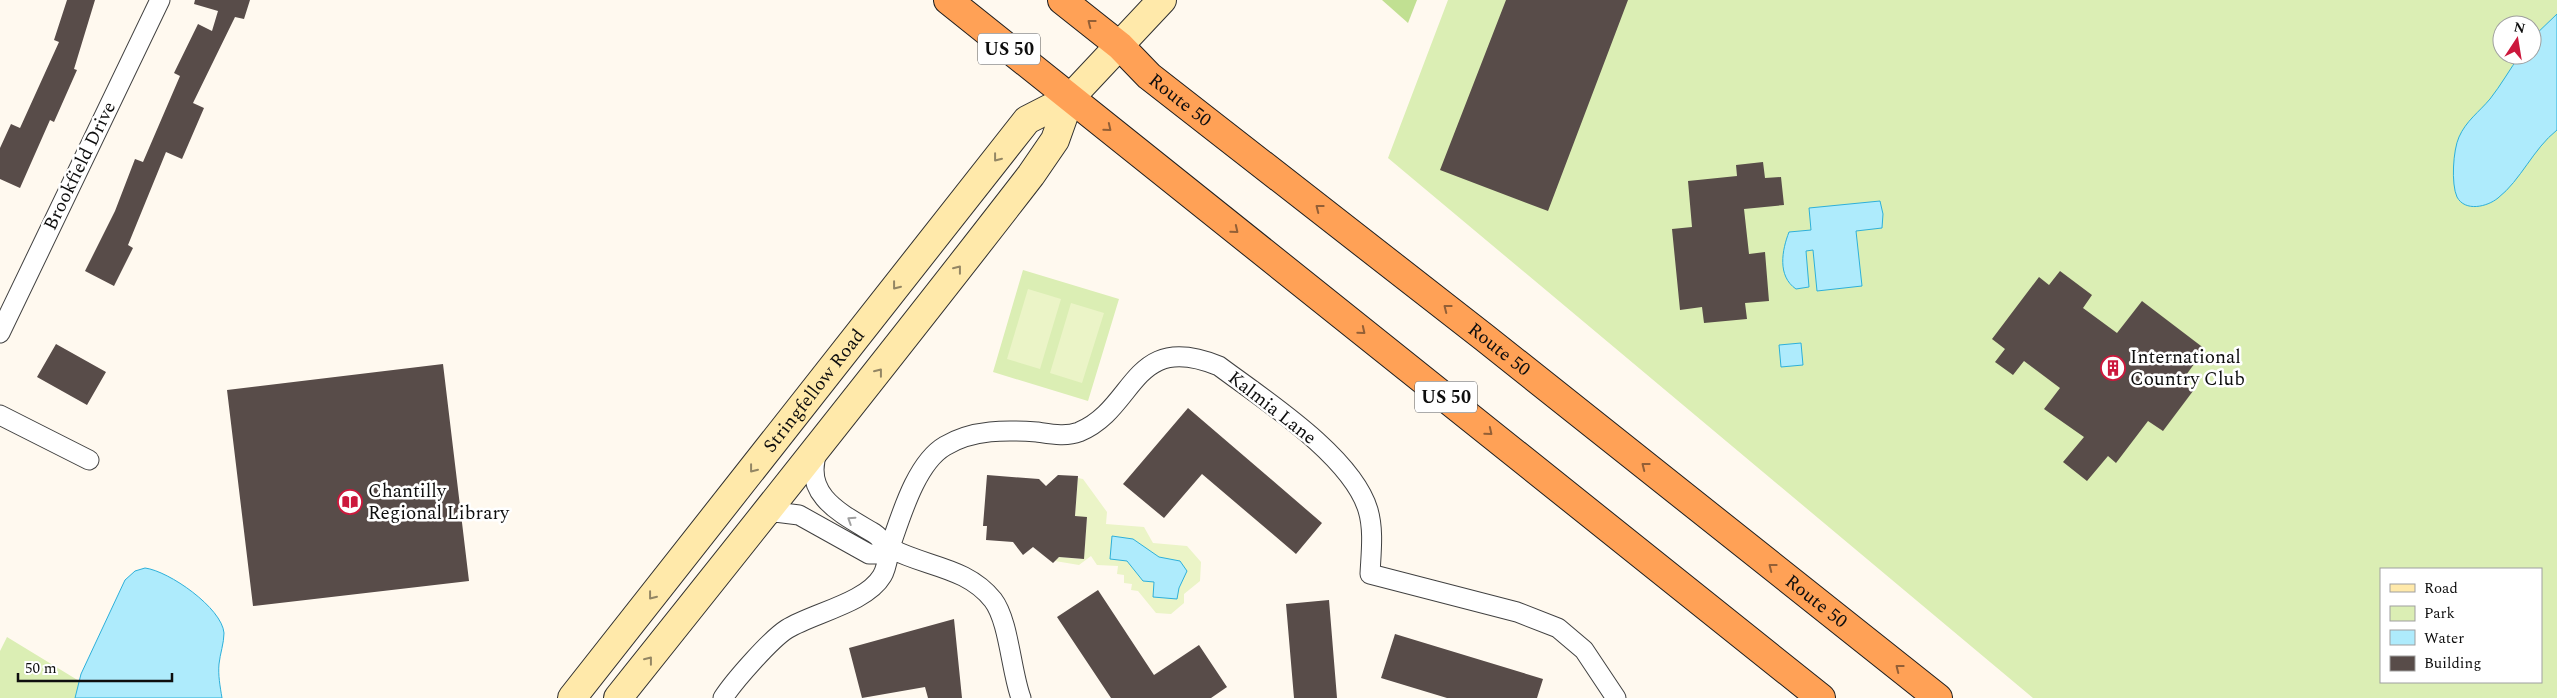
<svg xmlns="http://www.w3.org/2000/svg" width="2557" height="698" font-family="Spectral,serif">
<rect width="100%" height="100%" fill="#fff9ef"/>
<path fill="#dbeeb4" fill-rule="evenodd" d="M1448 0H2557V698H2033L1388 158ZM2502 25H2532V55H2502ZM2381 569H2541V682H2381Z
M1023 270 1119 299 1088 401 993 372Z
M7 637 107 698H0V651Z"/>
<path fill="#c1e092" d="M1382 0H1417L1408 23Z"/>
<path fill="#ebf4c7" d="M1028 289 1061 299 1040 369 1007 359Z
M1071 303 1104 313 1082 383 1050 373Z
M1078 478 1083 479 1107 512 1106 524 1144 527 1153 543 1187 546 1201 562 1200 581 1184 594V603L1171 614 1156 613 1138 591 1131 590 1132 584 1124 583V575L1117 574 1118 566 1097 565 1091 556 1079 565 1055 561 1059 557 1080 559 1084 556 1087 518 1075 516Z"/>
<path fill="#aeebfc" stroke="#2db0da" d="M2557 14V130C2533 149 2521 180 2498 198 2487 207 2465 212 2457 197 2451 184 2453 150 2459 137 2466 121 2479 112 2490 99 2501 85 2510 69 2520 55H2532V38Z
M1880 201 1883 214 1882 228 1856 231 1862 286 1817 291 1813 250 1806 251 1809 287 1796 289C1777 276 1782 250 1789 232L1811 230 1809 208Z
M1801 343 1803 365 1781 367 1779 345Z
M1112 536 1133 539 1159 557 1180 561 1187 571 1179 588 1177 599 1153 597 1154 582 1143 581 1127 561 1110 559Z
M145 568C169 571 222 608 224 633 224 643 220 654 219 664 218 675 220 686 222 698H75L81 674 125 580 135 571Z"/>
<path fill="#584c49" d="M67 0H95L74 69 77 70 54 122 50 120 20 188 0 179V148L11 124 20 128 59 42 54 40Z
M195 0H250L244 19 235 17 193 103 204 108 182 159 166 152 128 245 133 248 114 286 85 271 115 211 135 159 143 162 180 76 174 73 198 24 212 31 218 11 194 4Z
M1506 0H1628L1548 211 1440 170Z
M1763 162 1765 178 1781 177 1784 205 1744 209 1749 254 1765 252 1769 301 1745 303 1747 319 1704 323 1702 307 1680 310 1672 229 1692 227 1688 181 1737 176 1736 165Z
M2060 271 2092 295 2083 308 2117 333 2142 301 2205 349 2181 382 2193 391 2163 431 2148 421 2116 463 2108 456 2087 481 2063 462 2084 437 2044 409 2060 388 2024 361 2013 375 1995 362 2005 349 1992 339 2039 277 2049 285Z
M56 344 106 372 87 405 37 377Z
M443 364 469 581 253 606 227 390Z
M1188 408 1322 523 1296 554 1202 474 1164 518 1123 484Z
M987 475 1039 479 1046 486 1058 475 1078 476 1075 516 1087 517 1084 559 1059 557 1053 563 1033 547 1023 555 1013 542 986 540 987 526H983Z
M1098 590 1154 675 1199 645 1227 687 1211 698H1111L1057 617Z
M1329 600 1337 698H1294L1286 604Z
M954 619 962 698H928L925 687 862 698 849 648Z
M1395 634 1543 679 1537 698H1447L1381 678Z"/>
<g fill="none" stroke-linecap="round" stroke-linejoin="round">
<defs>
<path id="minor" d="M0 333 160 0
M0 415 89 460
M818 450C801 494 840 513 872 532 880 536 885 546 892 549 926 567 967 567 993 600 1009 621 1011 671 1021 698
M762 519 775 512 799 515 869 554H879L890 549
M723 698C734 681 771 639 787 629 813 613 866 603 882 576 887 568 888 556 890 547 901 516 916 463 945 446 973 429 1007 430 1037 432 1051 434 1066 437 1079 432 1137 408 1131 330 1219 366 1263 399 1352 456 1368 510 1374 530 1371 553 1370 574L1517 612 1558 628 1584 650 1616 698"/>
<g id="secondary">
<path id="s1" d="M572 698 1027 120 1070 98 1162 0"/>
<path d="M618 698C757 524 895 351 1031 175L1055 140 1070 98"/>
</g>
<g id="trunk">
<path d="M948 0 1821 698"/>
<path id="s2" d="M1062 0 1120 46 1149 76 1485 338 1938 698"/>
</g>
</defs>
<use href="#minor" stroke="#414141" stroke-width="21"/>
<use href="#secondary" stroke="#303030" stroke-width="30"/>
<use href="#trunk" stroke="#1f1f1f" stroke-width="30"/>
<use href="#minor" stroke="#fff" stroke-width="19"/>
<use href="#secondary" stroke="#ffe9aa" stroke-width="28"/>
<use href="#trunk" stroke="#ffa156" stroke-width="28"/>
</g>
<defs><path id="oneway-chevron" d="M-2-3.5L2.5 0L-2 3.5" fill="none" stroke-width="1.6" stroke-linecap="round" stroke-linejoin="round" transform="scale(1.25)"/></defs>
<g stroke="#935f36">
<use href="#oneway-chevron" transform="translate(1091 23) rotate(-142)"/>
<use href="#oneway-chevron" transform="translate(1108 128) rotate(39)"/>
<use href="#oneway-chevron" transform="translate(1319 208) rotate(-142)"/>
<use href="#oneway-chevron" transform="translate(1235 230) rotate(39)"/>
<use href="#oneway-chevron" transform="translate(1447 308) rotate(-142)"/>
<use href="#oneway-chevron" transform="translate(1362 331) rotate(39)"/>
<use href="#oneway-chevron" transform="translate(1489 432) rotate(39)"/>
<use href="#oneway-chevron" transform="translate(1645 466) rotate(-142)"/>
<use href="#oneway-chevron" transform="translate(1772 567) rotate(-142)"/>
<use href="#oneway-chevron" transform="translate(1899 668) rotate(-142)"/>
</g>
<g stroke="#938664">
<use href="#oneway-chevron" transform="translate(997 158) rotate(128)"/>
<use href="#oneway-chevron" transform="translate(958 269) rotate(-52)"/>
<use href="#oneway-chevron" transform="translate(896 286) rotate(128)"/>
<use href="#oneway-chevron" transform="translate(879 372) rotate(-52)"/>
<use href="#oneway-chevron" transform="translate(753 469) rotate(128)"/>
<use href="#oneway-chevron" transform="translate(652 596) rotate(128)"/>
<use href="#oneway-chevron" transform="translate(649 660) rotate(-52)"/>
</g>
<use stroke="#9f9f9f" href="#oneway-chevron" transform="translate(851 520) rotate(-147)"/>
<defs>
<symbol id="building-ring" viewBox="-11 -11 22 22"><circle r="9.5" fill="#fff" stroke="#cc183c" stroke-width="1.5"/><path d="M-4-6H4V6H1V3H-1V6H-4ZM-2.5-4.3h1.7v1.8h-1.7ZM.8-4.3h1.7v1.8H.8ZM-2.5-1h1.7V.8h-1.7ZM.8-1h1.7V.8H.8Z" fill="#cc183c"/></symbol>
<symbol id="library-ring" viewBox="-11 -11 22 22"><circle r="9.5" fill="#fff" stroke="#cc183c" stroke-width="1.5"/><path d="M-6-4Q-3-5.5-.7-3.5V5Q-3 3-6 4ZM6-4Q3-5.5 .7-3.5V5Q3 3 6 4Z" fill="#cc183c"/></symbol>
</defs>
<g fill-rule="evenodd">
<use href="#building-ring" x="2099" y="354" width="28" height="28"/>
<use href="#library-ring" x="336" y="488" width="28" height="28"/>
</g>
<g text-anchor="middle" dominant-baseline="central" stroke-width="5" stroke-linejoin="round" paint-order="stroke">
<g fill="#fff" stroke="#565656" stroke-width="1">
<rect x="978" y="33.5" width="62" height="31" rx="4"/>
<rect x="1415" y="381.5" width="62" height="31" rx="4"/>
</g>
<g font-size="18" font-weight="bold" fill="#0e0e0e">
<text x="1009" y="49">US 50</text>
<text x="1446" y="397">US 50</text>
</g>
<g font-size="19" fill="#0e0e0e" stroke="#fff">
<text stroke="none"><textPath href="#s2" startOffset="155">Route 50</textPath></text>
<text transform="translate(80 166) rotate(-64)">Brookfield Drive</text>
<text stroke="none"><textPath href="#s2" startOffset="560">Route 50</textPath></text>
<text stroke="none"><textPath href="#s1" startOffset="391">Stringfellow Road</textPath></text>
<text transform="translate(1272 408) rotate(38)">Kalmia Lane</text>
<text stroke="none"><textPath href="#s2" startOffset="965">Route 50</textPath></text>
</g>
<g font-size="19" fill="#0e0e0e" stroke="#fff" text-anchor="start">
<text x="2130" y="357">International<tspan x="2130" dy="22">Country Club</tspan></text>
<text x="368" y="491">Chantilly<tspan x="368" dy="22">Regional Library</tspan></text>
</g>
</g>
<rect x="2380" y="568" width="162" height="115" fill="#ffffff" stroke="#9f9f9f"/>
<rect x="2390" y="584" width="25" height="8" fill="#ffe9aa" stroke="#9f9f9f"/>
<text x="2424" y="593" font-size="15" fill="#0e0e0e">Road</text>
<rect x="2390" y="606" width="25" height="15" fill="#dbeeb4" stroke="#9f9f9f"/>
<text x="2424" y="618" font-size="15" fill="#0e0e0e">Park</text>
<rect x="2390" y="630" width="25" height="15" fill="#aeebfc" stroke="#9f9f9f"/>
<text x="2424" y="643" font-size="15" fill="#0e0e0e">Water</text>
<rect x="2390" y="656" width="25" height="15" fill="#584c49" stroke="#9f9f9f"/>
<text x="2424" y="668" font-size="15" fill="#0e0e0e">Building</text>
<g transform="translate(2517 40) rotate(12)"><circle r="24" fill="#ffffff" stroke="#9f9f9f"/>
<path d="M0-4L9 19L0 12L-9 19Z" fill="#cc183c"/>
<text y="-8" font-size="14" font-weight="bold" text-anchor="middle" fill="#0e0e0e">N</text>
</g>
<path d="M18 673v8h154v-8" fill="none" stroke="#0e0e0e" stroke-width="2.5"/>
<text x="25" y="673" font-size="15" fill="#0e0e0e" stroke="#ffffff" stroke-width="4" paint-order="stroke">50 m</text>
</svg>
